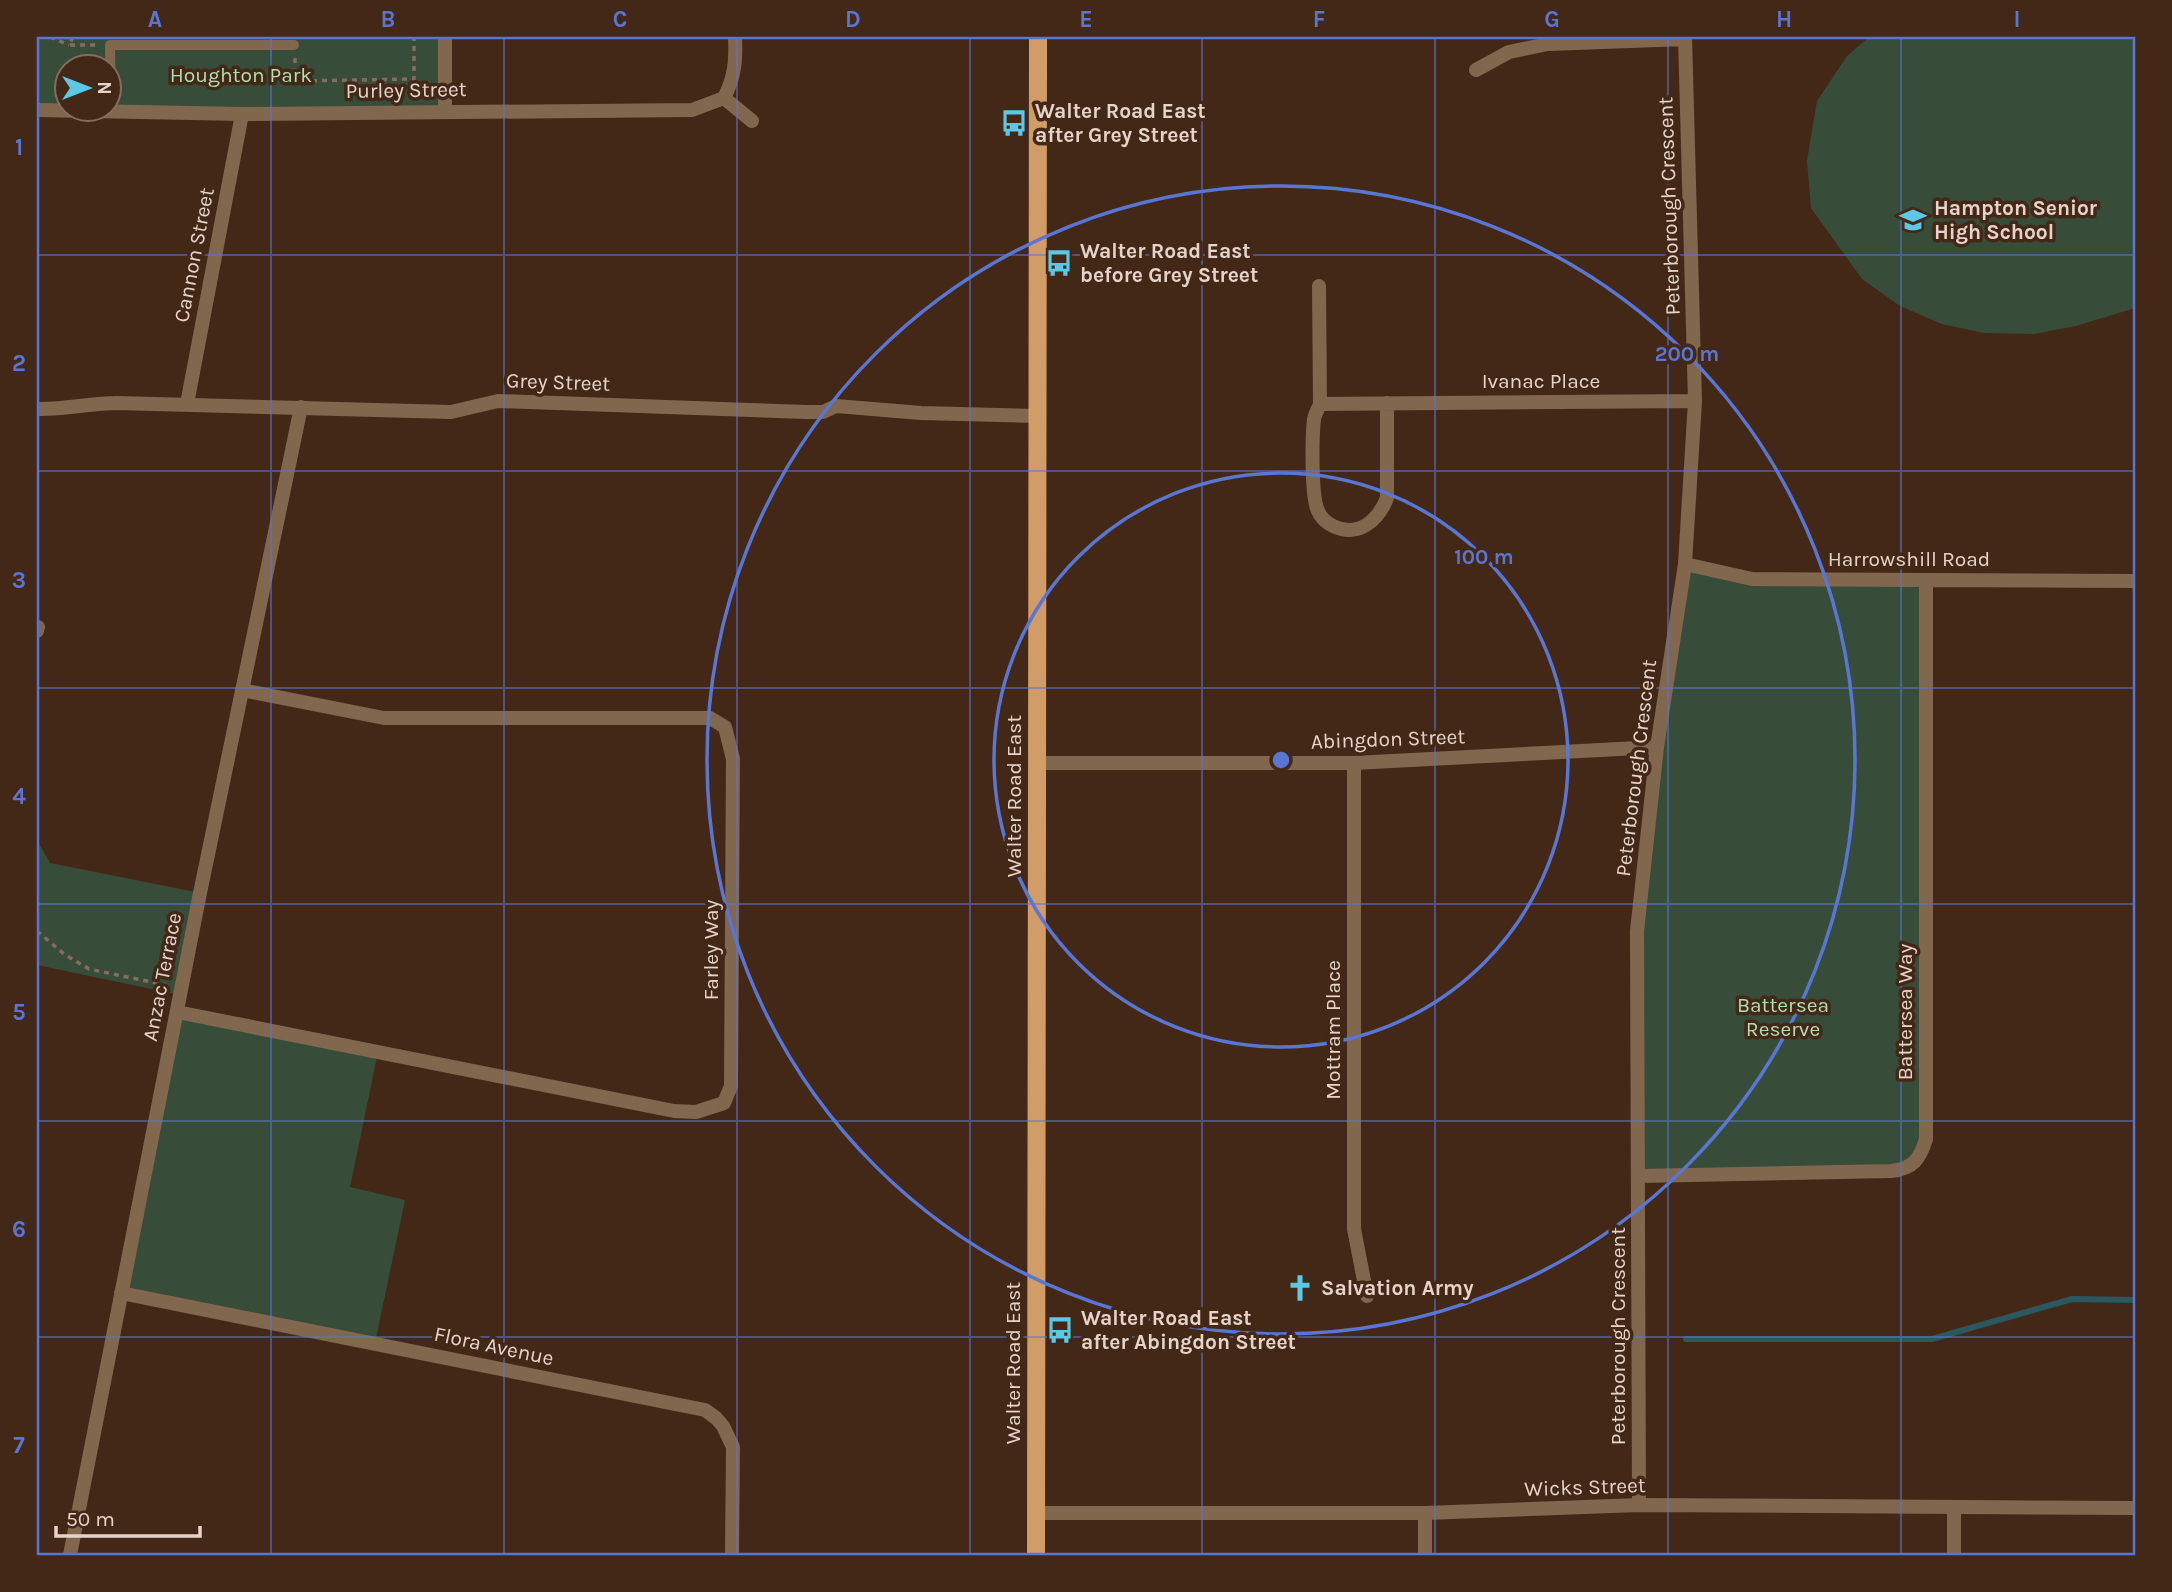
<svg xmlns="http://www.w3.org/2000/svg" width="2172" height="1592" font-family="Karla,sans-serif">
<rect width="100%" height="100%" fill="#432818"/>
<path fill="#384d39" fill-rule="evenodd" d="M37 37H445V110H37ZM66 66H108V108H66Z
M1869 37H2135V308L2076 326 2034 334 1984 333 1942 324 1900 306 1862 279 1811 208 1807 161 1817 101 1847 56Z
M1685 564 1752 579 1926 580V1139L1915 1163 1639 1176 1637 931Z
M37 840 50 863 200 893 180 995 37 965Z
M177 1012 378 1052 350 1187 405 1200 375 1343 121 1293Z"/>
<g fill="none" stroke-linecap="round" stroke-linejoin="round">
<path stroke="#2b575f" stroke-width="6" d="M1686 1339H1932L2072 1299 2135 1300"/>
<path stroke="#846c5f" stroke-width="3.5" stroke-dasharray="5 5" stroke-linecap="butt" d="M50 37 69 45
M73 37 69 45H96
M295 58V81L414 79V37
M37 931 64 954 89 969 166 985"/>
<path stroke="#81674e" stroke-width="10" d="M111 110 110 45H294"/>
<path stroke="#81674e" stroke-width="14" d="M1476 70 1509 52 1548 44 1685 39
M724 98 752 121
M37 110 242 114 692 110 724 98C735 77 736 60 735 37
M445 110V37
M1319 286 1320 404
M1387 403V498C1378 521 1358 538 1333 526 1327 523 1321 518 1318 511 1311 497 1312 437 1314 419 1315 414 1318 409 1320 404L1695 401
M187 404 242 114
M1685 564 1752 579 2135 581
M37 631 38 627
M1037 763H1354L1657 747
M1354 763V1229L1367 1296
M177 1012 674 1111 696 1112 724 1103 731 1086 733 759 725 727 710 718H384L242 690
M1639 1176 1891 1171C1913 1169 1920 1159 1926 1139V580
M121 1293 705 1410 716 1418 723 1426 733 1447 732 1555
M1639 1505 1637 931 1657 747 1685 564 1695 401 1685 37
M1954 1507V1555
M1425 1513V1555
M70 1555 200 893 301 407"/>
<path stroke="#81674e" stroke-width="14" d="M37 409C64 410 90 403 117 403L451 412 498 401 807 412H823L836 406 921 413 1037 416
M1036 1513H1425L1639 1505 2135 1508"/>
<path stroke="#d29c69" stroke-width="18" d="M1036 1555 1038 37"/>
</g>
<path fill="none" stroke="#5976d4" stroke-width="2" stroke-opacity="0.55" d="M271 37V1555M504 37V1555M737 37V1555M970 37V1555M1202 37V1555M1435 37V1555M1668 37V1555M1901 37V1555M37 255H2135M37 471H2135M37 688H2135M37 904H2135M37 1121H2135M37 1337H2135"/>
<g fill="none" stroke="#5976d4" stroke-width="3.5">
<circle cx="1281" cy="760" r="287"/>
<circle cx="1281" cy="760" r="574"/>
</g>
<defs>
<symbol id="bus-bare" viewBox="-9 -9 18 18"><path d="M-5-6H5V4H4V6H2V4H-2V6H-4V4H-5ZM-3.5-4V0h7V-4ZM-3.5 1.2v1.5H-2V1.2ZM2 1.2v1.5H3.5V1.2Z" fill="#5ac8e6" stroke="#432818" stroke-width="2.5" paint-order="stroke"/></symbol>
<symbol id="school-bare" viewBox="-9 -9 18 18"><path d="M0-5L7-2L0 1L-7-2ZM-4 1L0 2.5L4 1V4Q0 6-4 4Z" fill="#5ac8e6" stroke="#432818" stroke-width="2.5" paint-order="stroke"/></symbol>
<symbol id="church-bare" viewBox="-9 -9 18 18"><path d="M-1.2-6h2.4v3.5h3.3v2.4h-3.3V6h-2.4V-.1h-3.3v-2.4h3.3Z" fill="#5ac8e6" stroke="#432818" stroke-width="2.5" paint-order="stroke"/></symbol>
</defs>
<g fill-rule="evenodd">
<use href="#bus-bare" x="995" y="104" width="38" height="38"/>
<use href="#school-bare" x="1894" y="201" width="38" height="38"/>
<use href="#bus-bare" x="1040" y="244" width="38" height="38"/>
<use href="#church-bare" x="1281" y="1269" width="38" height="38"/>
<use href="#bus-bare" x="1041" y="1311" width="38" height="38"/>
</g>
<g text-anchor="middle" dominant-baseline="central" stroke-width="7" stroke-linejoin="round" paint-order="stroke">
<g font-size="21" fill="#b0dfb1" stroke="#432818">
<text x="241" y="75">Houghton Park</text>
<text x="1783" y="1005">Battersea<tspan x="1783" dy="24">Reserve</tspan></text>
</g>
<g font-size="21" fill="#e6d4ca" stroke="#432818">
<text transform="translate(406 90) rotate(-1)">Purley Street</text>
<text transform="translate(1669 206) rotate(-92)">Peterborough Crescent</text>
<text transform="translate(194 255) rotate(-79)">Cannon Street</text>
<text x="1541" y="381">Ivanac Place</text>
<text transform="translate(558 382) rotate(2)">Grey Street</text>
<text x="1909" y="559">Harrowshill Road</text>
<text transform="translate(1388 739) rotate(-2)">Abingdon Street</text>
<text transform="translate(1636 768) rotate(-83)">Peterborough Crescent</text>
<text transform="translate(1014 796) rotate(-90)">Walter Road East</text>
<text transform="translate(711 950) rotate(-90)">Farley Way</text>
<text transform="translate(162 977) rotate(-79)">Anzac Terrace</text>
<text transform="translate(1905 1012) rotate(-90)">Battersea Way</text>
<text transform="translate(1333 1030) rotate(-90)">Mottram Place</text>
<text transform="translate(1618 1336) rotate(-90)">Peterborough Crescent</text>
<text transform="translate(494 1346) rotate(12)">Flora Avenue</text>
<text transform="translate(1013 1363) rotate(-90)">Walter Road East</text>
<text transform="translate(1585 1487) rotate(-2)">Wicks Street</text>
</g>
<g font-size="21" font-weight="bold" fill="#e6d4ca" stroke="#432818" text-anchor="start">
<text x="1035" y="111">Walter Road East<tspan x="1035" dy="24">after Grey Street</tspan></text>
<text x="1934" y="208">Hampton Senior<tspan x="1934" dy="24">High School</tspan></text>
<text x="1080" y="251">Walter Road East<tspan x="1080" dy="24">before Grey Street</tspan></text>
<text x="1321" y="1288">Salvation Army</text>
<text x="1081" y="1318">Walter Road East<tspan x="1081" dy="24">after Abingdon Street</tspan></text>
</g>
</g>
<circle cx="1281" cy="760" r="10" fill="#5976d4" stroke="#432818" stroke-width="3.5"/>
<g font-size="21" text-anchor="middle" font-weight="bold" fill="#5976d4" stroke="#432818" stroke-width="7" stroke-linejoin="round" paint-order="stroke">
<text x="1687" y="361">200 m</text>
<text x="1484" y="564">100 m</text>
</g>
<rect width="2172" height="1592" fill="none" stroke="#432818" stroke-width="77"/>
<g transform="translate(88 88) rotate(90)"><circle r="33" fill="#432818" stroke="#846d5f" stroke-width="2"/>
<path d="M0-5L12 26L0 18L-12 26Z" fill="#5ac8e6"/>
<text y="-10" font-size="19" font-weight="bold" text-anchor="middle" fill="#e6d4ca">N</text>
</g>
<path d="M56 1526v10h144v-10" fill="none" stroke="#e6d4ca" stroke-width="3.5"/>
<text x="66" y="1526" font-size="21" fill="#e6d4ca" stroke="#432818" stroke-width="5" paint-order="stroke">50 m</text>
<rect x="38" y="38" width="2096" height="1516" fill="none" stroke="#5976d4" stroke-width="2.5"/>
<g font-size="23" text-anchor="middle" font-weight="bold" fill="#5976d4">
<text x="155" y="27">A</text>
<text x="388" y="27">B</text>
<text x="620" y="27">C</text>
<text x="853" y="27">D</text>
<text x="1086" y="27">E</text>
<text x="1319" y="27">F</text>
<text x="1552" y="27">G</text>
<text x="1784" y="27">H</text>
<text x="2017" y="27">I</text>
<text x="19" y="155">1</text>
<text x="19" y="371">2</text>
<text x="19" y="588">3</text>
<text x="19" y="804">4</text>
<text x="19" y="1020">5</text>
<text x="19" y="1237">6</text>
<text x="19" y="1453">7</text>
</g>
</svg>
